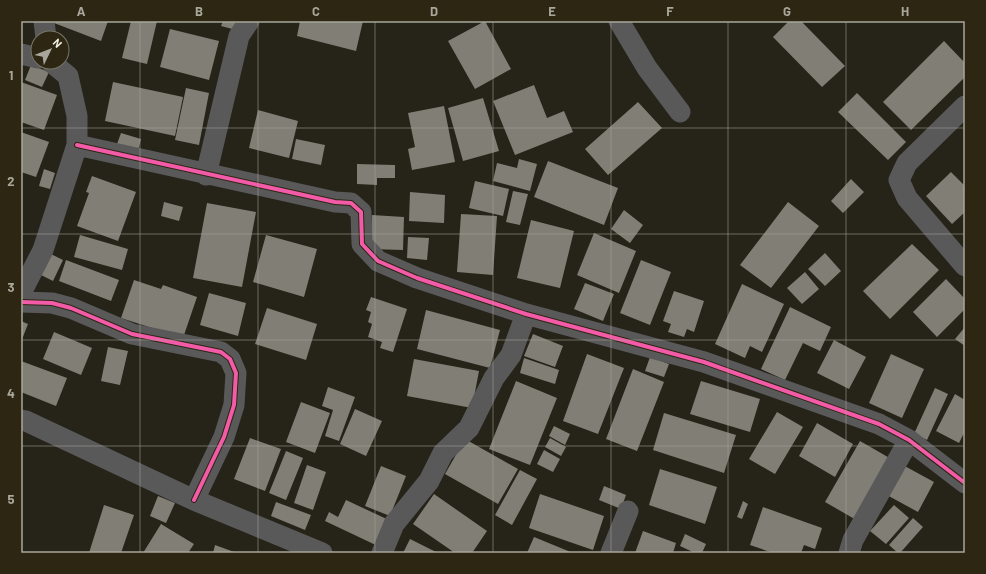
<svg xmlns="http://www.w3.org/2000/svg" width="986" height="574" font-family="Barlow,sans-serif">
<rect width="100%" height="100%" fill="#262319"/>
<path fill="#817e75" d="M55 21H108L101 41 54 23Z
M131 21H157L147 64 122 58Z
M223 21H239L236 30 221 26Z
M300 21H363L356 51 297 36Z
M485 21 511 69 475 89 448 41Z
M789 21H801L845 66 822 87 773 37Z
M170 29 219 41 209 80 160 67Z
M944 41 965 63V77L911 130 883 102Z
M31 65 49 72 42 87 25 80Z
M21 82 57 95 44 130 21 122Z
M113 82 183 97 175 136 105 121Z
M534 85 547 118 564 111 573 132 515 155 493 101Z
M186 88 209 93 199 145 175 140Z
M857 93 906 142 888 160 838 112Z
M483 98 499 151 463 161 448 108Z
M638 102 662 128 608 175 585 149Z
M444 106 455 162 412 170 408 149 415 147 408 113Z
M258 110 298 121 289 158 249 148Z
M21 132 49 142 36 177 21 172Z
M121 133 141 139 138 151 117 144Z
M296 139 325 145 321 165 292 159Z
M519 159 537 164 530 191 493 181 497 163 517 168Z
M548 161 618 188 604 225 534 197Z
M357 164 395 165V178H377V185L357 184Z
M44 169 55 173 50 189 39 186Z
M951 172 965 186V212L952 224 926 196Z
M92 176 136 192 118 241 77 226 89 193 86 192Z
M851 179 864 192 843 213 831 201Z
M475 181 509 189 503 216 469 208Z
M513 191 528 194 520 225 506 222Z
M410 192 445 195 444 223 409 221Z
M164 202 183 207 179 221 161 216Z
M788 202 819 226 771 288 740 265Z
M207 203 256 212 242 287 193 278Z
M624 210 643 225 630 243 611 229Z
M461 214 497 216 493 275 457 272Z
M372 215 404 217 403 250 370 249Z
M531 220 574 231 560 288 517 278Z
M594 233 636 251 619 293 577 275Z
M80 235 128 249 122 270 74 257Z
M266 235 317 249 304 297 253 282Z
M408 237 429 238 427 260 407 258Z
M912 244 939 270 890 319 863 291Z
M47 252 63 260 53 281 37 273Z
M825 253 841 271 825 286 808 269Z
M66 260 119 280 111 301 59 281Z
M641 260 671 272 650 325 620 313Z
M805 272 819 289 802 304 787 288Z
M946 279 965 299V309L937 337 913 312Z
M134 280 161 289 163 285 197 297 183 338 121 318Z
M585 283 614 294 603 321 574 309Z
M742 284 784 304 762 352 750 346 745 358 715 344Z
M674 291 704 301 694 332 687 329 684 337 668 332 671 324 663 321Z
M209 293 246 303 238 336 200 325Z
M371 297 407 309 393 352 380 348 382 342 368 337 372 324 368 322 371 312 366 310Z
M790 307 831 327 820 351 803 343 785 380 761 369Z
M267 308 317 324 306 360 255 344Z
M426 310 500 330 490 368 417 349Z
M21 321 28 324 21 342Z
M965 327V346L955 339Z
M54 332 92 348 81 375 43 359Z
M533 334 563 346 555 367 524 356Z
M834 340 866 357 849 389 817 373Z
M108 347 128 351 120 385 101 381Z
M587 354 624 368 598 434 563 421Z
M891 354 924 369 902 418 869 403Z
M650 357 669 364 664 377 645 371Z
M524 358 559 370 555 384 520 373Z
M414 359 479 371 472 408 407 396Z
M21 361 67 378 56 406 21 392Z
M633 369 664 382 637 451 606 439Z
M516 381 557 398 530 465 489 449Z
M701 381 760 399 750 432 690 414Z
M328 387 355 397 339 441 325 436 333 410 322 406Z
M935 388 948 394 927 440 914 434Z
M955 394 965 400V431L959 443 936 431Z
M301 402 330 413 315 453 286 442Z
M355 409 382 421 366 456 340 444Z
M777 412 803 427 775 474 749 459Z
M664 413 736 435 724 473 653 450Z
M817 423 853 444 835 477 799 456Z
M554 426 570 434 565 445 549 436Z
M250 438 281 449 265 491 234 479Z
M550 438 566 447 561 456 545 447Z
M465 439 518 469 498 504 445 474Z
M860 441 893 460 858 521 825 502Z
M544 450 560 459 553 472 537 464Z
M286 451 303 458 286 500 269 493Z
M901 464 934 482 918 512 885 494Z
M307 465 326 472 313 510 294 503Z
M381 466 406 476 390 516 365 506Z
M660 469 717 487 705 524 649 505Z
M520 470 537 479 512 525 495 515Z
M604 486 626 495 621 509 599 500Z
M434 494 487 531 472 553H455L413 524Z
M540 494 604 516 593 550 529 528Z
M158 496 175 503 166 523 150 516Z
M346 500 393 522 382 548 325 521 329 512 338 517Z
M743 501 748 504 742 519 737 517Z
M276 502 311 515 305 530 271 516Z
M104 505 134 515 121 553H89Z
M894 505 909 518 886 544 870 531Z
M763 507 822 528 815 549 804 545 801 553H773L750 545Z
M913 518 923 527 900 553H898L889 545Z
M161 524 194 544 188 553H143Z
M643 531 676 543 673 553H635Z
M685 534 706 544 702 553H695L680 546Z
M534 537 573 553H527Z
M410 539 438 553H403Z
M215 545 237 553H213Z"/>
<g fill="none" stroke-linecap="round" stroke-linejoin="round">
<path stroke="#59595a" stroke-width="21" d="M44 21 46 38
M619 21 647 68 680 112
M21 54 38 58
M965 106 907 163 899 180 907 198 965 266
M77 145 335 202 351 203 361 212 362 244 378 261 417 278 526 314 704 362 879 424 909 440 965 483
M206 175 239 36 249 21
M21 293 43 250 77 145V116L68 76 51 62
M21 302 52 303 71 308 132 334 221 352 230 359 236 373 234 405 224 437 194 500
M21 420 26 421 194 500 322 553
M382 553 394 524 429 481 443 453 469 428 494 378 511 355 526 314
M611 553 628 511
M849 553 853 540 909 440"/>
<defs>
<path id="cycleway" d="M77 145 335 202 351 203 361 212 362 244 378 261 417 278 526 314 704 362 879 424 909 440 965 483
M21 302 52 303 71 308 132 334 221 352 230 359 236 373 234 405 224 437 194 500"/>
</defs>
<use href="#cycleway" stroke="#2c2613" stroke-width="6"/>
<use href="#cycleway" stroke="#f35aa7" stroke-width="4"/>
</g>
<path fill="none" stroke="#a9a69b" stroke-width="1" stroke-opacity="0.55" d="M140 21V553M258 21V553M375 21V553M493 21V553M611 21V553M728 21V553M846 21V553M21 128H965M21 234H965M21 340H965M21 446H965"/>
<rect width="986" height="574" fill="none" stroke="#2c2613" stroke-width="44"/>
<g transform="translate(50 50) rotate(47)"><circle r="19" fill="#2c2613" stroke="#7a7665"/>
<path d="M0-3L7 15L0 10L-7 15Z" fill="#a9a69b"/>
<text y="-6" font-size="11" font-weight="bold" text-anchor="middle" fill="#f0ede1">N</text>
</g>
<rect x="22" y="22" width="942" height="530" fill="none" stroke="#a9a69b" stroke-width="1.5"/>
<g font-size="13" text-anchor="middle" font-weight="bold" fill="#a9a69b">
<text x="81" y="16">A</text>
<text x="199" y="16">B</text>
<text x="316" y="16">C</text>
<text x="434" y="16">D</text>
<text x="552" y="16">E</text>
<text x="670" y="16">F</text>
<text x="787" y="16">G</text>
<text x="905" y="16">H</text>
<text x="11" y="80">1</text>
<text x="11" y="186">2</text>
<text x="11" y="292">3</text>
<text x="11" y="398">4</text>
<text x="11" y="504">5</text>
</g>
</svg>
